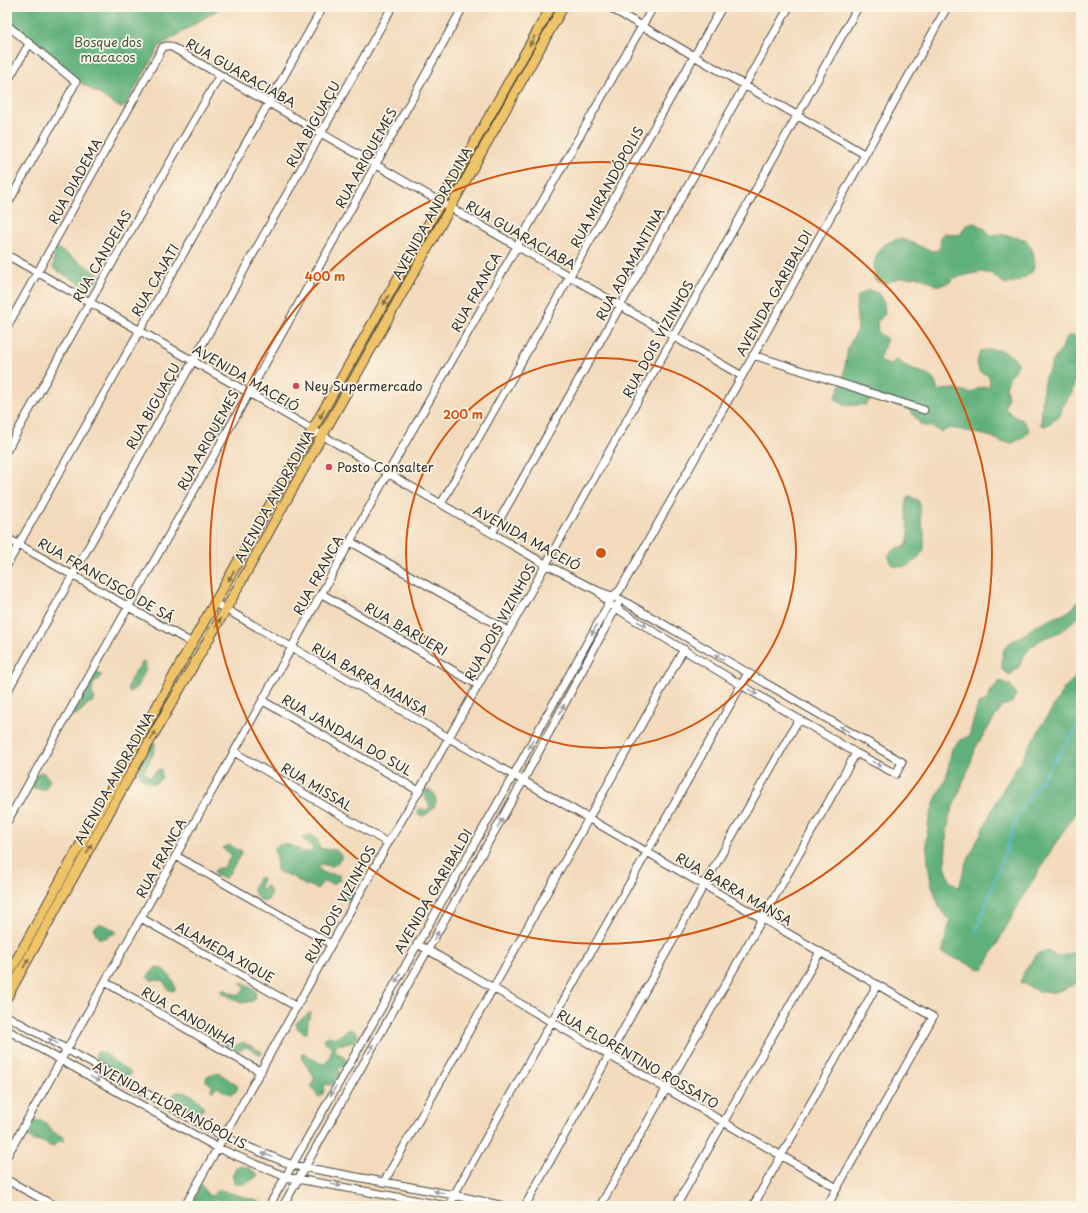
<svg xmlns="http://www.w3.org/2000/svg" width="1088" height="1213" font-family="'Playpen Sans',sans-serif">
<rect width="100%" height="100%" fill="#fcf5e5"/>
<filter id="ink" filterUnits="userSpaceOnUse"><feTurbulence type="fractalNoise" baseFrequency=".025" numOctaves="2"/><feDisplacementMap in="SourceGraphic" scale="8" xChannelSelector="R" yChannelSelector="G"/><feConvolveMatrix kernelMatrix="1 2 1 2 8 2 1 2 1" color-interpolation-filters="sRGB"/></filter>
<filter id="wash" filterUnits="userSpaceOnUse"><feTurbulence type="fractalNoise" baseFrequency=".012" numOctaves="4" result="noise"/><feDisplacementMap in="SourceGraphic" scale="16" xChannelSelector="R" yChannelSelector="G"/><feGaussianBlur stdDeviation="0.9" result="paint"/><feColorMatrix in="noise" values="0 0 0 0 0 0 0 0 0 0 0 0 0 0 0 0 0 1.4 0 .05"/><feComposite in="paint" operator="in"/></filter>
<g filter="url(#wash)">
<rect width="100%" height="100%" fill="#f3dabc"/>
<path fill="#60b07c" stroke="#466e54" d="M13 7H222L160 46 125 106 121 108 83 84 8 20 9 14Z
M972 223C981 224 985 229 991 235 1000 232 1014 238 1025 239 1034 249 1036 257 1033 271 1024 278 1016 283 1005 284L992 274 981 272 954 278 950 282 939 286 934 284 921 277 900 278 884 284 879 283 874 279C873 264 875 248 890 242 893 241 896 239 899 239 913 240 923 251 937 251L940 247 941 236 945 233 956 235 961 234 966 225Z
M57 248 97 273 99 275C99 280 92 287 87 288L53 268C54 262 53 254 57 248Z
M868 290 878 293 884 303 885 314 877 322 878 333 887 339 879 359 888 365 897 360C903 364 909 369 917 371 932 375 933 375 938 391 950 388 959 389 970 393L979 388 990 386 989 375 979 372 977 362 980 351C998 347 1006 350 1019 363L1010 376 1006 387 1008 398 1005 408 1013 416 1023 420 1029 430 1023 438 1013 443 1002 442 992 437 962 430 951 428 941 432 932 427 921 425 910 410 873 398 865 405H844L835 399 843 379 848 347 858 329 856 307 858 296Z
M1070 335 1075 336 1078 341 1076 352V377L1072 392 1063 406 1060 416 1046 426 1041 425 1043 388 1045 377 1051 368V363L1062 349 1065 339Z
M221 418 225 422V427L220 434 218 435 213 440 211 441 214 426Z
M909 496 918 500 920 505 921 521 924 532V549L918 558 910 565 904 567 894 566C882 553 894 549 906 546 914 530 900 512 909 496Z
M1081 596V614L1062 631 1042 639 1030 648 1023 657 1019 667 1010 675 1002 670C1002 663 1001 654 1005 648 1009 641 1017 639 1023 635 1029 631 1034 626 1041 623 1060 613 1069 618 1081 596Z
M143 662 146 664C146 674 140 679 137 687L130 692 128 690C128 679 137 670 143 662Z
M97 672 102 676 93 685 92 694 95 698 93 702C83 704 83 714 72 716L71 713C74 708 78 705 81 700 86 691 90 681 95 673Z
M1081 673V803L1022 898 983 970 942 953 950 921 940 909 932 886 929 871 926 840 929 819 936 798 946 779 952 748 960 740 969 736 978 704 988 699 991 690 1000 681 1010 685 1016 693 1012 703 1002 706 976 747 967 773 950 814 947 831 945 865 950 881 959 888 965 866 998 798 1065 687Z
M155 742C156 754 148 761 144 772L150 777 159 769H161C163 776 161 781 154 784 150 782 145 781 142 778 132 769 146 753 151 744Z
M43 772 50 780 45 789 29 788 38 773Z
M424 790 431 791 435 794C435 797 436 799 436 801 435 809 429 814 422 816L418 814 417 810 418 808 426 810 429 808 430 806 423 794Z
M307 835H312L317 839 319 847 323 849 336 850 342 857C335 866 334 868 322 864L318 866V868L324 873 339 875 341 879 333 884 323 882 317 889 311 886H306L293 877 279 872 277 870 276 854 273 851 274 848C290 836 297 855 312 852L313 849 311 846 303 840 302 838Z
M229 845 235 849 241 850 242 852 228 876 225 878H222L215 875 214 871 218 868H223L232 855 222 848Z
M262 877 263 879 260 887 261 889 266 886 268 887 271 893 268 900 264 902 258 899 253 890 258 878Z
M349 885H352L354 893H356L358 894 352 900 339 899 340 895Z
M100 924 107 926 117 932 105 938H98L94 930 95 927Z
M1081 943V980C1058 994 1045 998 1021 982L1024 972 1037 954 1048 951 1057 957C1068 955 1076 953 1081 943Z
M156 967C165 968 176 981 175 990L173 991 169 990 163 981C157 979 151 982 147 977Z
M241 982 256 991 255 999 253 1001 241 1003 221 992V990L224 989 231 993 240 995 245 988 240 983Z
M311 1012 308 1022 307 1033H304L297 1028 296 1023Z
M349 1029C355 1030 358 1032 358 1038 353 1044 344 1044 337 1044L335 1048 337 1053 341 1054 348 1062 344 1067 338 1068 340 1074 339 1078 331 1085 325 1084 323 1094 319 1097 317 1096 316 1092 311 1086C312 1084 313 1082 314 1080 316 1072 302 1065 301 1055L303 1053 305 1054 320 1063 325 1064C328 1060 333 1053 331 1047 330 1045 325 1042 323 1040L325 1038 329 1036 336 1038Z
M243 1042 261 1051 262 1053 261 1055 246 1047 240 1051 235 1050 231 1052 223 1046V1044L225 1043 233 1047Z
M97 1052C107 1052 110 1058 117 1063 122 1067 126 1068 131 1073L128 1076 123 1075 98 1060 95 1056Z
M218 1072 238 1086C235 1100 225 1092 217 1087L212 1092 211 1089 212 1085 206 1081V1079L207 1076Z
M178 1092C191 1092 198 1097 204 1109 195 1120 177 1109 173 1098L174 1094Z
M36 1121C49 1120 47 1127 55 1133 58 1135 61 1135 64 1137V1141H59L52 1147 41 1141H34L25 1135V1131L30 1123Z
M241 1166 249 1168 258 1175C253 1181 242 1186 235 1184L232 1175 237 1167Z
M201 1184 208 1195 212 1196 218 1189C232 1194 246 1197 260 1202 259 1203 257 1204 255 1205 246 1210 226 1203 217 1199L207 1206H193L197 1192Z"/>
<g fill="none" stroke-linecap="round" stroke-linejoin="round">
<path stroke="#57b9d6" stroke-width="2" d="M976 932 1020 811 1081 722"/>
</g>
</g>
<g filter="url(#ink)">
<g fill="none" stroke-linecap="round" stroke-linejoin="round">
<defs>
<path id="minor" d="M609 7 864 154
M7 25 76 82 7 205
M7 82 29 44
M7 255 249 393 545 564 598 591 620 599 902 762 896 774 856 753 741 685 609 604 598 591
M7 327 163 47 166 46H170L742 376
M753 355 924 410
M7 450 90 302 220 75
M441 504 722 7
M492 533 789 7
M7 538 192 643
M351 542 508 631
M7 565 323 7
M322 594 478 685
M215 603 933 1017 827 1206
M7 692 392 7
M263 701 419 791
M234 752 388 843
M7 822 249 393 463 7
M176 856 331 944
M141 918 297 1007
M417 944 428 950 837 1188
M105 982 261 1072
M7 1016 224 1137 292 1165 454 1195 504 1206
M7 1030 218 1148 286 1177 447 1206
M7 1156 234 752 388 473 653 7
M7 1180 55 1206
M384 1182 684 649
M185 1206 388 843 419 791 858 7
M269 1206 513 776 613 596 620 590 742 376 947 7
M283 1206 523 781 618 604
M450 1206 454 1195 748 673
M525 1206 704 885 799 719
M600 1206 856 753
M676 1206 820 952
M753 1206 877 985"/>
<path id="major" d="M7 977 192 643 551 7
M7 997 122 789 226 609 322 436 563 7"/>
</defs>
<use href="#minor" stroke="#494541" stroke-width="9"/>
<use href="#major" stroke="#494541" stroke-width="11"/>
<use href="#minor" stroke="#fff" stroke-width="7"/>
<use href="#major" stroke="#efc469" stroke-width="9"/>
</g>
<defs><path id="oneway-solid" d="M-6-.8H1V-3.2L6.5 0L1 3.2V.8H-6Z"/></defs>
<g fill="#837047">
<use href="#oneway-solid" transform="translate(532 41) rotate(119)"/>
<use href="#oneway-solid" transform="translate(386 300) rotate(119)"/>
<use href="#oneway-solid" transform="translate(322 414) rotate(119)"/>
<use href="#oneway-solid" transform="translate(231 576) rotate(119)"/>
<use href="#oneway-solid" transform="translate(218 623) rotate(-60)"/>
<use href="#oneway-solid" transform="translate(153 736) rotate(-60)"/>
<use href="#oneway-solid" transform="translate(89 849) rotate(-61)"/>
<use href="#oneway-solid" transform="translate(26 963) rotate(-61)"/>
</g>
<g fill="#a0a0a0">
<use href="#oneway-solid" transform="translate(642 624) rotate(31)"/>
<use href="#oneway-solid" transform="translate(594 630) rotate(119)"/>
<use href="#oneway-solid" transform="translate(719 657) rotate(-150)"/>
<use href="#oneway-solid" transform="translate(753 692) rotate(30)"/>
<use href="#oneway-solid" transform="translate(562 709) rotate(-62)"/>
<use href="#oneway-solid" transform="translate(844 729) rotate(-150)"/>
<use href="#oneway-solid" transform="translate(531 744) rotate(119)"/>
<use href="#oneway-solid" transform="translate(877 764) rotate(28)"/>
<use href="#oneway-solid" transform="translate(500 823) rotate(-60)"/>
<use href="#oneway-solid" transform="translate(436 936) rotate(-60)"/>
<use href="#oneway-solid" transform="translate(398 978) rotate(120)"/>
<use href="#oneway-solid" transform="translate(53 1041) rotate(-151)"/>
<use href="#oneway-solid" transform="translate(371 1049) rotate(-60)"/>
<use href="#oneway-solid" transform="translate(95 1079) rotate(29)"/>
<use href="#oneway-solid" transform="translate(333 1091) rotate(120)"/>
<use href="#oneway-solid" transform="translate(267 1155) rotate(-157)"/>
<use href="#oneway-solid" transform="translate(336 1185) rotate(11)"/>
<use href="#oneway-solid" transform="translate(439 1192) rotate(-170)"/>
</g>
</g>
<g fill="none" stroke="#d5540f" stroke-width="2">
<circle cx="601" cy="553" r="195"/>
<circle cx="601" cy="553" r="391"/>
</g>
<g fill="#d1495b" stroke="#fcf5e5" stroke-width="1.5">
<circle cx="296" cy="386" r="4"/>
<circle cx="329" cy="467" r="4"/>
</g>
<g text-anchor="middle" stroke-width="3.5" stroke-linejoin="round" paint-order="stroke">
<g font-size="13" fill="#425c4a" stroke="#fcf5e5">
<text x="108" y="47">Bosque dos<tspan x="108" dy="15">macacos</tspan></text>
</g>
<g font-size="13" fill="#2b2b2b" stroke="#fcf5e5">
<text transform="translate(241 73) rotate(30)" y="5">RUA GUARACIABA</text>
<text transform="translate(313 124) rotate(-61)" y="5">RUA BIGUAÇU</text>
<text transform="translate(366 158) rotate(-61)" y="5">RUA ARIQUEMES</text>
<text transform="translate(75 181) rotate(-61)" y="5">RUA DIADEMA</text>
<text transform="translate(607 187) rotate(-61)" y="5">RUA MIRANDÓPOLIS</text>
<text transform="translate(432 213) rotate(-61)" y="5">AVENIDA ANDRADINA</text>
<text transform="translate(521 235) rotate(30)" y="5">RUA GUARACIABA</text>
<text transform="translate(102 256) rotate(-60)" y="5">RUA CANDEIAS</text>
<text transform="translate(630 264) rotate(-61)" y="5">RUA ADAMANTINA</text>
<text transform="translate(155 280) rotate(-60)" y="5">RUA CAJATI</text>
<text transform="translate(476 292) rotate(-61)" y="5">RUA FRANCA</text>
<text transform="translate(774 293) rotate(-61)" y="5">AVENIDA GARIBALDI</text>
<text transform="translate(658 339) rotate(-61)" y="5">RUA DOIS VIZINHOS</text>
<text transform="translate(246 378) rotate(30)" y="5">AVENIDA MACEIÓ</text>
<text transform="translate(153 406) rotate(-61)" y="5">RUA BIGUAÇU</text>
<text transform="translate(208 440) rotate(-61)" y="5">RUA ARIQUEMES</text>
<text transform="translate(274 496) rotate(-61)" y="5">AVENIDA ANDRADINA</text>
<text transform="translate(527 538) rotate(29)" y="5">AVENIDA MACEIÓ</text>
<text transform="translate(318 575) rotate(-61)" y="5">RUA FRANCA</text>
<text transform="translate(106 580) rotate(30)" y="5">RUA FRANCISCO DE SÁ</text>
<text transform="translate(500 622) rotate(-61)" y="5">RUA DOIS VIZINHOS</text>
<text transform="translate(406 629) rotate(30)" y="5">RUA BARUERI</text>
<text transform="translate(370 679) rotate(30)" y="5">RUA BARRA MANSA</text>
<text transform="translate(347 735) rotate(30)" y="5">RUA JANDAIA DO SUL</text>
<text transform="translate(114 778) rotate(-61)" y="5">AVENIDA ANDRADINA</text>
<text transform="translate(317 787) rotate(31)" y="5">RUA MISSAL</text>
<text transform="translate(161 858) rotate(-61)" y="5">RUA FRANCA</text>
<text transform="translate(734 889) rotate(30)" y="5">RUA BARRA MANSA</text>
<text transform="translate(433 891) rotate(-60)" y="5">AVENIDA GARIBALDI</text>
<text transform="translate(340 904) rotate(-61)" y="5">RUA DOIS VIZINHOS</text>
<text transform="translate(225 952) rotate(29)" y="5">ALAMEDA XIQUE</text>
<text transform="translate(189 1017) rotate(30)" y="5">RUA CANOINHA</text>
<text transform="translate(638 1059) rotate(30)" y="5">RUA FLORENTINO ROSSATO</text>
<text transform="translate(170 1105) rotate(28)" y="5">AVENIDA FLORIANÓPOLIS</text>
</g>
<g font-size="13" fill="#2b2b2b" stroke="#fcf5e5" text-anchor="start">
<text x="304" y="391">Ney Supermercado</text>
<text x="337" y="472">Posto Consalter</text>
</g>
</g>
<circle cx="601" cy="553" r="6" fill="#d5540f" stroke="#fcf5e5" stroke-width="2"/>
<g font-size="12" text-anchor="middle" font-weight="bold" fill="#d5540f" stroke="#fcf5e5" stroke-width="3.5" stroke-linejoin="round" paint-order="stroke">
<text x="325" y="281">400 m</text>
<text x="463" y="419">200 m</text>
</g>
<rect width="1088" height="1213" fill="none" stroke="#fcf5e5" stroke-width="24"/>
</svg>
